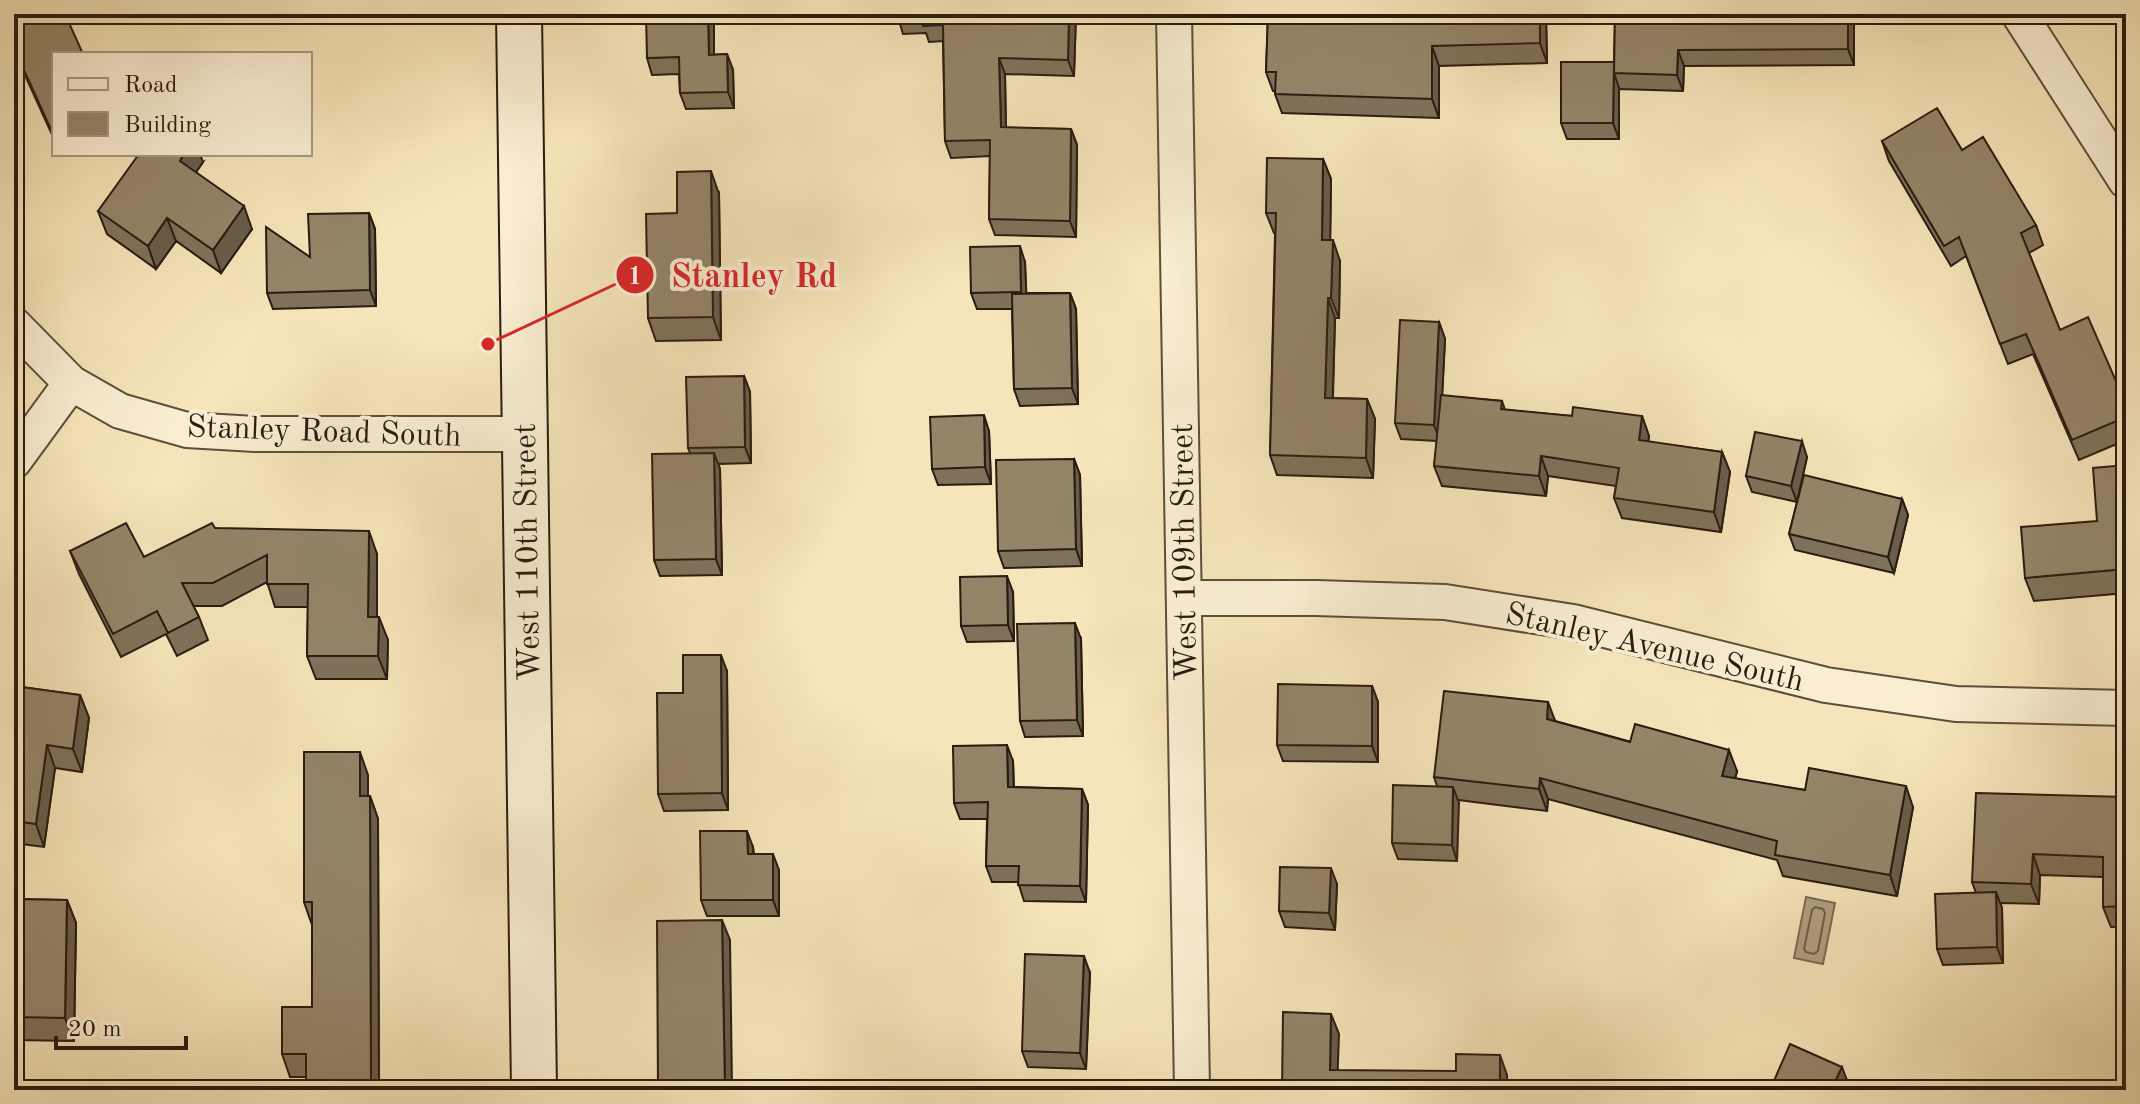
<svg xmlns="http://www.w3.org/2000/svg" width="2140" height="1104" font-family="'Old Standard TT',serif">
<rect width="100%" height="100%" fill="#f6e5ba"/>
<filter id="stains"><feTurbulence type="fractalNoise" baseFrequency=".0025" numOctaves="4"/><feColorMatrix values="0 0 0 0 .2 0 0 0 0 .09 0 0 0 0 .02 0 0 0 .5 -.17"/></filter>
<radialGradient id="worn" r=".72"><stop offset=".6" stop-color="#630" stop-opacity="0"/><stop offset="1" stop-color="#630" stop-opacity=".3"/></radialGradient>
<path fill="#b1a181" stroke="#7b6c54" stroke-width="2" d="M1806 897 1835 903 1823 964 1794 958Z"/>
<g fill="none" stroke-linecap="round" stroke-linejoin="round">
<path stroke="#6e5e49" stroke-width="2" d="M1815 907 1823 909 1825 913 1818 951 1814 954 1806 952 1804 949 1812 910Z"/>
<defs>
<path id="street" d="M1174 14 1192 1090
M2019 14 2126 181
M14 325 71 383 120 411 187 430 255 434H524
M14 461 71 383
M1184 598H1316L1445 602 1573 622 1826 685 1956 704 2126 708"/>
<path id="secondary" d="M519 14 534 1090"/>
</defs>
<use href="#street" stroke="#5d4e3b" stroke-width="38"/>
<use href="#secondary" stroke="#2a1c11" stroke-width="48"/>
<use href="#street" stroke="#f9eed2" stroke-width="34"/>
<use href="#secondary" stroke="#f9eed2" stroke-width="44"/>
</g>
<path fill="#7f725a" stroke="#2a1c11" stroke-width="2" d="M14 14 54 54V139L14 51Z
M897 14H1076L1074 76 1005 74 1006 128 1071 129 1077 145 1076 237 995 235 989 219 990 156 951 158 945 141 943 41 929 42 926 33 903 34Z
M1268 14H1546L1547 63 1439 66V118L1282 113 1275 94V91H1273L1266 72Z
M1615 14H1854V65L1684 66 1683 91 1620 89 1619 88V139H1567L1561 123 1614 64Z
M727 54 733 70 734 108 686 109 680 93 679 74 652 75 647 58Z
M1882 141 1962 150 2036 225 2043 245 2029 253 2060 330 2126 404V440L2079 460 2033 354 2008 364 1966 256 1951 266 1889 161Z
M1323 159 1331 179 1330 240 1340 261 1339 318H1335L1333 398 1367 399 1375 419 1373 478 1277 475 1270 455 1275 233H1274L1266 213Z
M203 162 196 172 252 229 221 273 176 241 156 269 107 234 98 211Z
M719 194 721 340 656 341 648 318Z
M369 213 375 229 376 306 273 309 267 293 310 257Z
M1025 262 1026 293H1070L1076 309 1078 404 1020 406 1014 389 1012 309H977L971 293Z
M1439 322 1445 339 1442 396 1502 401 1505 410 1572 416H1642L1649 436 1648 442 1722 452 1730 472 1721 532 1622 518 1614 498 1616 486 1548 476 1546 496 1442 486 1434 466 1437 441 1401 439 1395 423Z
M744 376 750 392 751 463 718 464 720 469 722 575 660 576 654 560 690 453 688 448Z
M989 431 991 484 938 485 932 469Z
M1807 457 1800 488 1902 499 1908 515 1894 573 1795 550 1789 534 1797 502 1752 492 1746 476Z
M1074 459 1080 475 1082 566 1004 568 998 551Z
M2126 465V593L2034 601 2025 578 2097 521Z
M215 528 377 554V617L388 640 387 679H316L307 656 308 607H275L267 582 222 606H193L199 617 208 640 177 656 166 634 121 657 79 574 70 551 144 557Z
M1013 592 1014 641 967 642 961 626Z
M1081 639 1083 736 1025 737 1020 721Z
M727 671 728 810 664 811 658 794 683 693Z
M14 686 80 695 89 718 82 772 55 768 44 847 14 843Z
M1372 686 1378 702V762L1283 761 1277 745Z
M1555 721 1737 771 1735 779 1913 807 1897 896 1783 876 1777 860 1548 799 1547 811 1458 800 1457 861 1398 859 1392 843 1437 786 1434 777Z
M1013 761 1014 787 1082 789 1088 805 1086 902 1024 901 1018 882H992L986 866 987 819H960L954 803Z
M368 775V796H370L378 819 379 1090H306V1077H290L282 1054 312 1007V925L304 902Z
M2100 797H2126V927H2111L2103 907V877L2040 875 2039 904 2000 903 2002 908 2003 963 1943 965 1937 949 1976 893 1972 882Z
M753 847 754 854 779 870V916H707L701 900Z
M1337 884 1335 930 1285 927 1279 911Z
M14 899 67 900 76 923 74 1041 14 1040Z
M1090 973 1086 1069 1028 1067 1022 1051Z"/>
<path fill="#685d4a" stroke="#2a1c11" stroke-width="2" d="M708 14H714V71L709 55Z
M1069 14H1076L1074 76 1068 60Z
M1540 14H1546L1547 63 1540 43Z
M1848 14H1854V65L1848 49Z
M1432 46 1439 66V118L1432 99Z
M1678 50 1684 66 1683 91 1677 75Z
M727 54 733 70 734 108 728 92Z
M999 58 1005 74 1006 144 1001 127Z
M1614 62V73L1619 88V139L1613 123Z
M1071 129 1077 145 1076 237 1070 221Z
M184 154H200L203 162 188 184 180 161Z
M1323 159 1331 179 1330 260 1322 240Z
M711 171 719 194 721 340 713 317Z
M244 206 252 229 221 273 213 250Z
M369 213 375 229 376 306 370 290Z
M167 218 176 241 156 269 148 246Z
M1333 240 1340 261 1339 318 1331 298Z
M1020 246 1025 262 1027 308 1021 292Z
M1070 293 1076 309 1078 404 1072 388Z
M1328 298 1335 318 1332 418 1325 398Z
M1439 322 1445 339 1440 441 1434 425Z
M744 376 750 392 751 463 745 447Z
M1367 399 1375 419 1373 478 1366 458Z
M984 415 989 431 991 484 985 467Z
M1642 416 1649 436 1646 460 1639 440Z
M1802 441 1807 457 1797 502 1791 486Z
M1722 452 1730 472 1721 532 1714 512Z
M714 453 720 469 722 575 716 559Z
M1541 456 1548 476 1546 496 1539 476Z
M1074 459 1080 475 1082 566 1076 549Z
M1902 499 1908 515 1894 573 1888 557Z
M369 531 377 554V640L368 617Z
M1007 576 1013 592 1014 641 1008 625Z
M379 617 388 640 387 679 378 656Z
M1075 623 1081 639 1083 736 1077 720Z
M721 655 727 671 728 810 722 793Z
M1372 686 1378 702V762L1372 746Z
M80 695 89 718 82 772 73 749Z
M1548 702 1556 723 1547 719Z
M47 745 55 768 44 847 36 824Z
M1007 745 1013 761 1014 803 1008 787Z
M1729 750 1737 771 1730 798 1722 776Z
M360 752 368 775V819L360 796Z
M1540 778 1548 799 1547 811 1539 789Z
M1906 786 1913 807 1897 896 1890 875Z
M1453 787 1459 803 1457 861 1452 845Z
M1082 789 1088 805 1086 902 1080 886Z
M370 796 378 819 379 1090H371Z
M747 831 753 847 754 871 748 854Z
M773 854 779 870V916L773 900Z
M2033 854 2040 875 2039 904 2031 884Z
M1331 868 1337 884 1335 930 1329 913Z
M1996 892 2002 908 2003 963 1997 947Z
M67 900 76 923 74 1041 65 1018Z
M722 920 730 940 732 1090H725Z
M1084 956 1090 973 1086 1069 1080 1053Z
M1331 1014 1339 1034 1337 1090 1330 1070Z
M1500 1055 1507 1075V1090L1500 1088Z
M1842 1067 1848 1083 1844 1090H1831Z"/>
<path fill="#948569" stroke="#2a1c11" stroke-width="2" d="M14 14H65L83 54H54L53 134 14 48Z
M646 14H708L709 55 727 54 728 92 680 93 679 57 647 58Z
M897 14H1069L1068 60 999 58 1001 127 1071 129 1070 221 989 219 990 140 945 141 943 25 923 26V16L897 17Z
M1268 14H1540V43L1432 46V99L1275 94 1276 72H1266Z
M1615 14H1848V49L1678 50 1677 75 1614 73Z
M1561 62H1614L1613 123H1561Z
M1937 108 1962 150 1983 137 2036 225 2021 233 2060 330 2088 317 2126 404V417L2072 440 2026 334 2000 344 1959 237 1944 246 1882 141Z
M139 154H184L180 161 244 206 213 250 167 218 148 246 98 211Z
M1267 158 1323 159 1322 240H1333L1331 298H1328L1325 398 1367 399 1366 458 1270 455 1276 213H1266Z
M711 171 713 317 648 318 646 214 677 213V172Z
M369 213 370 290 267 293 266 227 310 257 308 214Z
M1020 246 1021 292 971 293 970 247Z
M1070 293 1072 388 1014 389 1012 294Z
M1400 320 1439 322 1434 425 1395 423Z
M744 376 745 447 688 448 686 377Z
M1441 395 1502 401 1501 409 1572 416 1573 407 1642 416 1639 440 1722 452 1714 512 1614 498 1619 468 1541 456 1539 476 1434 466Z
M984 415 985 467 932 469 930 417Z
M1755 432 1802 441 1791 486 1746 476Z
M714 453 716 559 654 560 652 454Z
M1074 459 1076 549 998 551 996 460Z
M2126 465V569L2025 578 2021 527 2097 521 2093 468Z
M1804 475 1902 499 1888 557 1789 534Z
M126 523 144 557 212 523 215 528 369 531 368 617H379L378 656H307L308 584H267V555L213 583H182L199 617 168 633 157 611 113 634 70 551Z
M1007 576 1008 625 961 626 960 577Z
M1075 623 1077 720 1020 721 1017 624Z
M683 655H721L722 793 658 794 657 693H683Z
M1278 684 1372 686V746L1277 745Z
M14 686 80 695 73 749 47 745 36 824 14 821Z
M1444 691 1548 702 1547 719 1630 742 1635 724 1729 750 1722 776 1805 790 1809 768 1906 786 1890 875 1775 855 1777 841 1540 778 1539 789 1434 777Z
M1007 745 1008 787 1082 789 1080 886 1018 885 1019 866H986L988 802 954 803 953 746Z
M304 752H360V796H370L371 1090H306V1054H282V1007H312V902H304Z
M1393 785 1453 787 1452 845 1392 843Z
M1976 793 2126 797V906L2103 907V857L2033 854 2031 884 1972 882Z
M700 831H747L748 854H773V900H701Z
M1280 867 1331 868 1329 913 1279 911Z
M1996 892 1997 947 1937 949 1935 894Z
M14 899 67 900 65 1018 14 1017Z
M722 920 725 1090H658L657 921Z
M1025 954 1084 956 1080 1053 1022 1051Z
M1283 1012 1331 1014 1330 1070 1456 1071V1054L1500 1055V1088H1555V1090H1282Z
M1790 1044 1842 1067 1831 1090H1770Z"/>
<g text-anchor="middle" stroke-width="8" stroke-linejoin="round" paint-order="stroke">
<g font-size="32" fill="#2a1c11" stroke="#f9eed2">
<text transform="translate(324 430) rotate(2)" y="11">Stanley Road South</text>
<text transform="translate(526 552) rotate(-91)" y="11">West 110th Street</text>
<text transform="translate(1183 552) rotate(-91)" y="11">West 109th Street</text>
<text transform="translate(1655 646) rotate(13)" y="11">Stanley Avenue South</text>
</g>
</g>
<path fill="none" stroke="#d62828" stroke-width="3" d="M488 344L635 275"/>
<g fill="#d62828" stroke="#f9eed2" stroke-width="3">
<circle cx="488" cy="344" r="8"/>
<circle cx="635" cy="275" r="20"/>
</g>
<g font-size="24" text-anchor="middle" font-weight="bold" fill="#fff">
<text x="635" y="284">1</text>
</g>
<g font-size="34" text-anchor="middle" font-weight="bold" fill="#d62828" stroke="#f9eed2" stroke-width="8" stroke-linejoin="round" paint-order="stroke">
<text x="754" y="287">Stanley Rd</text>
</g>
<rect width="2140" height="1104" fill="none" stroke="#f6e5ba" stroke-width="48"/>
<rect x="16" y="16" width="2108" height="1072" fill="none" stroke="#2a1c11" stroke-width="4"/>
<rect x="24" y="24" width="2092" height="1056" fill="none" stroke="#2a1c11" stroke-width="2"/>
<rect x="52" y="52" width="260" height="104" fill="#f9eed2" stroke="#a69a85" stroke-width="2"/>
<rect x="68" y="78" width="40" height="12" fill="#f9eed2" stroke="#a69a85" stroke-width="2"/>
<text x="124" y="92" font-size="24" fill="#2a1c11">Road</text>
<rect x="68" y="112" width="40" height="24" fill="#948569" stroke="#a69a85" stroke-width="2"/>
<text x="124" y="132" font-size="24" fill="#2a1c11">Building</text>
<path d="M56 1036v12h130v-12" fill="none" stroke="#2a1c11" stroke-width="4"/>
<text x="68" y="1036" font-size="24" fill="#2a1c11" stroke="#f9eed2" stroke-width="6" paint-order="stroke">20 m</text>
<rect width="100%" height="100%" filter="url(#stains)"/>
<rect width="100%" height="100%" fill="url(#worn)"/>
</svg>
